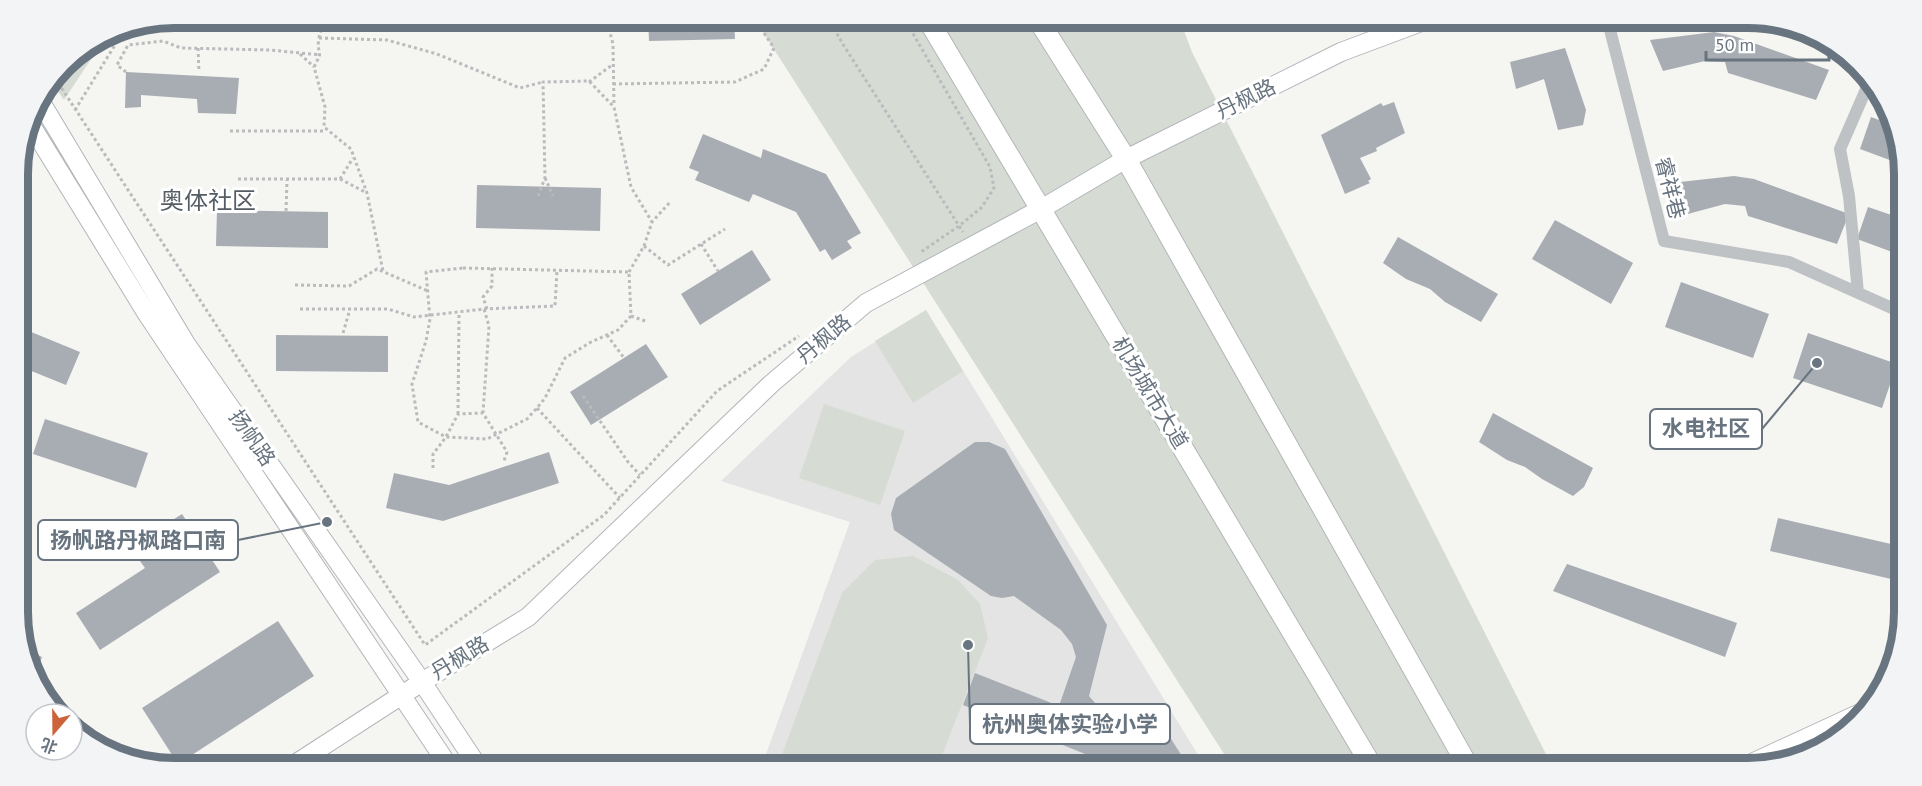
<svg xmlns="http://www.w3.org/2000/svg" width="1922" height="786" font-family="'PT Sans','Noto Sans SC',sans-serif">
<rect width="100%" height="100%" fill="#f5f5f2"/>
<path fill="#e3e4e3" d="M926 310 1206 768H761L850 522 721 481 851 357Z"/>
<path fill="#d6dbd4" d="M754 18H1179L1192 52 1553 768H1233Z
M107 35 64 100 52 83 71 57Z
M926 310 963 371 913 403 875 341Z
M824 404 905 431 880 505 799 478Z
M913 556 958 580 980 604 988 638 937 768H777L842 593 875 560Z"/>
<path fill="#a7adb2" d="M648 18H734L735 39 649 41Z
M1714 32 1734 36 1829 70 1816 100 1728 73 1725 62 1705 61 1663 71 1650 40Z
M1565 48 1586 110 1583 125 1558 130 1544 79 1516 89 1510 62Z
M126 72 239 78 236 114 198 113 197 99 141 95V107L125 108Z
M1394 102 1405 133 1376 148 1377 151 1360 158 1371 179 1368 181 1370 183 1345 194 1321 135 1381 103 1383 106Z
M1871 117 1890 124 1903 154V165L1860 149Z
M703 134 761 158 763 149 826 174 861 233 847 241 852 248 832 260 825 249 820 252 796 212 753 194 749 202 695 180 699 172 689 168Z
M1734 176 1754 179 1849 214 1837 244 1748 216 1745 206 1725 204 1684 215 1671 183Z
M477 185 601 188 600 231 476 228Z
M1868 207 1903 219V256L1857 239Z
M217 210 328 212V248L216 246Z
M1555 220 1633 263 1611 304 1532 259Z
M1398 237 1498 294 1481 322 1445 302 1430 289 1406 279 1383 263Z
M752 250 771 280 700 325 681 294Z
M1681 282 1769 314 1753 358 1665 327Z
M19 327 80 352 66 385 19 366Z
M1808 333 1897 364 1882 408 1793 378Z
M276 335 388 336V372L276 371Z
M646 344 668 377 591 425 570 392Z
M1493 413 1593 468 1584 487 1573 496 1542 479 1525 467 1507 460 1479 442Z
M45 419 148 453 136 488 33 454Z
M975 442H989L1005 449 1107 625 1089 696 1101 710 1164 728 1180 753 1187 768H1120L963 705 975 673 1059 706 1076 657 1072 644 1061 630 1014 596 1002 598 991 596 894 530 891 514 896 498Z
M549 452 559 483 443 521 386 508 394 473 449 485Z
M182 514 220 572 100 650 76 613 145 568 130 547Z
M1778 518 1904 547V582L1770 551Z
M1567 564 1737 623 1725 657 1553 591Z
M278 621 314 676 178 764 142 708Z
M27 650 42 657 36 672Z"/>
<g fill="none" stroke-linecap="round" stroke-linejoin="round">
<defs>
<path id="secondary" d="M39 99 186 344 422 682 479 768
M29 122 147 314 450 768
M289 768 422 682 528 617 771 384 866 303 1041 209 1126 159 1341 52 1432 18
M1741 768 1858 714"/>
<path id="primary" d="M927 18 1373 768
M1037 18 1126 159 1469 768"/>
</defs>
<use href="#secondary" stroke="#b2b6ba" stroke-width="20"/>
<use href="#primary" stroke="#b3b6b9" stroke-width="22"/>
<path stroke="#b9bbbd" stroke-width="3" stroke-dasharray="3 3" stroke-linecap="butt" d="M323 18C325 27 320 29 319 38 316 53 324 49 314 67L325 107 324 127 351 149 367 193 383 271
M604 18 607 21 613 44 614 106
M828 18 844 46 963 232
M904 18 990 167 994 188 982 207 959 226 921 252
M319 38 387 40 437 54 520 88 543 82
M97 41 99 46
M198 48 199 72
M300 54 314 67
M126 72 117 65 128 45 163 41 181 48 270 50 321 55
M55 78 425 645 604 515 717 391 799 336
M589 82 612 65
M613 84 735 82 764 69 774 48 754 18
M75 110 126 27
M230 131H326
M545 178 553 196
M238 179H340L367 193
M340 179 353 158
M538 196 545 178 543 82 589 81 614 107 631 187 652 222
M286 211 287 180
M701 244 718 271
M644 246 668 265 725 229
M463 268 629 272 631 316 618 330 591 342 565 358 545 398 537 408 527 419 487 439 446 437 418 422 412 384 426 341 430 319 426 272Z
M629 272 644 246 652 222 671 201
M295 285 349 286 377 269 428 291
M300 309H388L414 317 484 309 489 326 483 413
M484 309 555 306 557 270
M487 309 483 297 492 286V268
M631 316 648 322
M343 333 350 309
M607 335 624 358
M583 396 628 462 640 475
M537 408 620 498
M458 414 459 312
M433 468V454L446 437 458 414 483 413 507 452 504 461"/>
<path stroke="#bfc2c5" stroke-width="12" d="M1607 18 1664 241 1789 262 1903 313
M1858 293 1849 196 1840 149 1871 78"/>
<use href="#secondary" stroke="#fff" stroke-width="18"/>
<use href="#primary" stroke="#fff" stroke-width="20"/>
</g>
<g text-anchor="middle" stroke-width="6" stroke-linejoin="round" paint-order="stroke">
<g font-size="21" fill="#68747f" stroke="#fff">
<text transform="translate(1246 99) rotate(-26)" y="7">丹枫路</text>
<text transform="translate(1670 188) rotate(76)" y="7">睿祥巷</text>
<text transform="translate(824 339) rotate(-40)" y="7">丹枫路</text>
<text transform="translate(1150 393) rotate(59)" y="7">机场城市大道</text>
<text transform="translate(252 438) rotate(55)" y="7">扬帆路</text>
<text transform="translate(460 658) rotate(-31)" y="7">丹枫路</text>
</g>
<g font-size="24" fill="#555d65" stroke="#fff">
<text x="208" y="209">奥体社区</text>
</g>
</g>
<path d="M0 0H1922V786H0ZM174 28H1748A146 146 0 0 1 1894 174V612A146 146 0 0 1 1748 758H174A146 146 0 0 1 28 612V174A146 146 0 0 1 174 28Z" fill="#f3f4f5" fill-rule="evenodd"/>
<path fill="none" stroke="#68747f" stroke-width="8" d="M174 28H1748A146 146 0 0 1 1894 174V612A146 146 0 0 1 1748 758H174A146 146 0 0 1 28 612V174A146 146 0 0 1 174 28Z"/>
<path fill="none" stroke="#68747f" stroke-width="2" d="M1817 363L1762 429M327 522L238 540M968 645L970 724"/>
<g fill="#68747f" stroke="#fff" stroke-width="2">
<circle cx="1817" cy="363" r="6"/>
<circle cx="327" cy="522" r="6"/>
<circle cx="968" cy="645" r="6"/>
</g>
<g fill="#fff" stroke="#68747f" stroke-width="2">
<rect x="1650" y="409" width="112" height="40" rx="6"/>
<rect x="38" y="520" width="200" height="40" rx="6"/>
<rect x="970" y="704" width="200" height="40" rx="6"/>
</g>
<g font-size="22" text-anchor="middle" font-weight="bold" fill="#68747f">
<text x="1706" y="436">水电社区</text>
<text x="138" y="548">扬帆路丹枫路口南</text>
<text x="1070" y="732">杭州奥体实验小学</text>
</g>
<g transform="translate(54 732) rotate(200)"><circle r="28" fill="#ffffff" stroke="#c3c7cc" stroke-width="1.5"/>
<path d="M0-4.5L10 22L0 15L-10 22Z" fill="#cc633b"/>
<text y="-9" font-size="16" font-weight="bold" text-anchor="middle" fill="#68747f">北</text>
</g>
<path d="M1706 51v9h123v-9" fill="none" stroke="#68747f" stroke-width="3"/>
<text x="1715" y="51" font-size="18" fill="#68747f" stroke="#ffffff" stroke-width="4.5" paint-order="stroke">50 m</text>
</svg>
